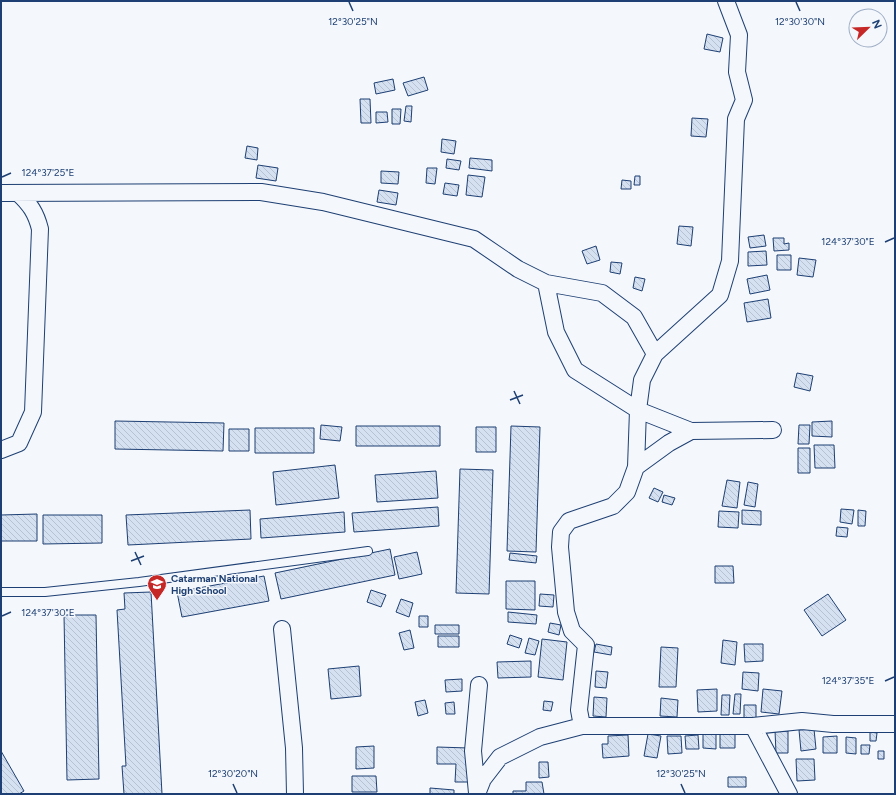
<svg xmlns="http://www.w3.org/2000/svg" width="896" height="795" font-family="Figtree,sans-serif">
<defs>
<pattern id="building-back-hatch" width="6" height="6" patternUnits="userSpaceOnUse"><rect width="6" height="6" fill="#d5e0f0"/><path d="M-1 5l2 2M0 0l6 6M5-1l2 2" fill="none" stroke="#b6c1d1"/></pattern>
</defs>
<rect width="100%" height="100%" fill="#f4f7fb"/>
<path fill="url(#building-back-hatch)" stroke="#1d3f73" d="M707 34 723 38 720 52 704 49Z
M424 77 428 90 408 96 403 83Z
M393 79 395 90 376 94 374 83Z
M360 99H370L371 123H361Z
M406 106H412L411 122 404 121Z
M392 109H401L400 124H392Z
M376 112H387L388 122 376 123Z
M692 118 708 119 706 137 691 136Z
M442 139 456 141 454 154 441 152Z
M247 146 258 148 257 160 245 158Z
M470 158 492 160V171L469 168Z
M447 159 461 161 459 170 446 168Z
M258 165 278 168 276 181 256 178Z
M427 168H437L435 184 426 183Z
M381 171 399 172 398 184 381 183Z
M468 175 485 177 482 197 466 195Z
M635 176H640V185H634Z
M622 180 631 181V189H621Z
M445 183 459 185 457 196 443 194Z
M379 190 398 193 396 205 377 202Z
M679 226 693 227 691 246 677 244Z
M764 235 766 246 750 248 748 237Z
M773 238H784V244L789 243V250L774 251Z
M596 246 600 260 587 264 582 251Z
M766 251 767 265 748 266V252Z
M777 255H791V270H777Z
M799 258 816 260 813 277 797 275Z
M611 262 622 263 620 274 610 272Z
M767 275 770 290 750 294 747 279Z
M635 277 645 279 642 291 633 288Z
M768 299 771 318 747 322 744 303Z
M797 373 813 376 810 391 794 387Z
M115 421 224 423 223 451 115 449Z
M832 421V437L812 436V422Z
M321 425 342 427 340 441 320 439Z
M799 425H810L809 444H798Z
M356 426H440V446H356Z
M511 426 540 427 536 552 507 551Z
M476 427H496V452H476Z
M255 428H314V453H255Z
M229 429H249V451H229Z
M814 445H834L835 468H815Z
M798 448H810V473H798Z
M335 465 339 498 276 505 273 472Z
M460 469 493 470 489 594 456 593Z
M436 471 438 498 377 502 375 475Z
M727 480 740 482 737 508 722 506Z
M748 482 758 484 755 507 744 505Z
M654 488 663 492 658 502 649 498Z
M664 495 675 498 672 505 662 502Z
M438 507 439 526 354 532 352 513Z
M841 509 854 510 852 524 840 522Z
M250 510 251 539 128 545 126 515Z
M742 510 761 511V525L742 524Z
M858 510 866 511 865 526H858Z
M719 511 739 512 738 528 718 527Z
M344 512 345 532 261 538 260 519Z
M37 514V541H1V515Z
M43 515H102V543L43 544Z
M837 527 848 528 847 537 836 536Z
M390 549 395 575 281 599 275 573Z
M417 552 422 574 399 579 394 557Z
M510 553 537 556 536 563 509 560Z
M715 566H733L734 583H715Z
M264 576 269 601 182 617 177 592Z
M506 581H535V610L506 609Z
M371 590 386 595 381 607 367 602Z
M151 592 162 794H124L122 766H126L117 610 125 609 124 593Z
M540 594 554 595 553 607 539 606Z
M828 594 846 620 822 636 804 610Z
M401 599 413 603 409 617 396 612Z
M508 612 537 615 536 624 508 622Z
M64 615H96L99 779 67 780Z
M419 616H428V627H419Z
M550 623 561 625 559 635 548 632Z
M435 625H459V634H435Z
M410 630 414 648 404 650 399 633Z
M510 635 522 639 519 648 507 644Z
M438 636H459V647H438Z
M529 638 539 641 535 655 525 653Z
M542 639 567 642 563 680 538 677Z
M723 640 737 642 735 665 721 663Z
M596 644 612 647 611 655 594 652Z
M744 644H763V661L745 662Z
M661 647 678 648 676 687H659Z
M531 661V677L498 678 497 662Z
M359 666 361 696 331 699 328 669Z
M596 671 608 672 606 688 595 687Z
M743 672 759 673 758 691 742 689Z
M462 679V691L446 692 445 680Z
M717 689V711L698 712 697 690Z
M763 689 782 691 779 714 761 712Z
M735 694H741L740 714H733Z
M722 695H730L729 715H721Z
M594 697 607 698 606 717 593 716Z
M661 698 678 700 677 717 660 716Z
M425 700 428 713 418 716 415 702Z
M544 701 553 702 551 711 543 710Z
M454 702 455 714H446L445 703Z
M744 705H756V718H744Z
M814 729 816 749 801 751 799 730Z
M775 731H788V753H776Z
M720 732 735 733V748H720Z
M870 732 877 733 876 741H870Z
M648 734 661 736 657 758 644 756Z
M703 734H716V749L703 748Z
M628 735 629 756 603 758 602 744H608V736Z
M698 735 699 749H686L685 736Z
M667 736H681L682 753 668 754Z
M837 736V753H823V737Z
M846 737 856 738V754L846 753Z
M861 745H870L869 754H861Z
M374 746V768L356 769V747Z
M437 747 469 748 468 782H455L456 764H437Z
M1 751 24 791 19 794H1Z
M878 751H884V759H878Z
M796 759H814L815 780 797 781Z
M539 762H548L549 777 539 778Z
M352 776H376L377 792H352Z
M728 777H746V787H728Z
M526 782H542L544 794H513V791H526Z
M430 788 454 790V794H430Z"/>
<g fill="none" stroke-linecap="round" stroke-linejoin="round">
<defs>
<path id="service" d="M1 592H45L139 582 368 551"/>
<path id="minor" d="M1 193 261 192 323 202 474 239 518 269 546 283 602 293 634 317 655 354
M546 283 556 332 575 370 638 410 691 431 773 430
M1 450 19 443 33 412 40 229C36 213 30 204 18 193
M636 467 669 443 691 431
M282 629 294 748 295 794
M582 726 579 710 586 645 572 631 566 612 560 547 561 532 569 521 613 506 627 492 636 467 638 410 642 380 655 354 720 295 730 261 736 119 744 100 737 72 739 35 726 1
M753 726 789 794
M477 793 473 751 479 685
M477 794 483 779 500 757 540 737 582 726H753L802 721 833 724H895"/>
</defs>
<use href="#service" stroke="#1d3f73" stroke-width="10"/>
<use href="#minor" stroke="#1d3f73" stroke-width="18"/>
<use href="#service" stroke="#f4f7fb" stroke-width="8"/>
<use href="#minor" stroke="#f4f7fb" stroke-width="16"/>
</g>
<path fill="none" stroke="#1d3f73" stroke-width="1.5" d="M349 2 353 11M796 2 800 11M2 177 11 173M885 242 894 238M514 391 520 404M510 400 523 395M135 552 141 565M131 561 144 556M2 616 11 612M885 681 894 677M233 784 237 793M681 784 685 793"/>
<defs>
<symbol id="school-pin" viewBox="-11 -11 22 30"><path d="M0 17L-7.5 6A9.5 9.5 0 1 1 7.5 6Z" fill="#c62828" stroke="#f4f7fb"/><path d="M0-5L7-2L0 1L-7-2ZM-4 1L0 2.5L4 1V4Q0 6-4 4Z" fill="#fff"/></symbol>
</defs>
<g fill-rule="evenodd">
<use href="#school-pin" x="146" y="573" width="22" height="30"/>
</g>
<g text-anchor="middle" stroke-width="3" stroke-linejoin="round" paint-order="stroke">
<g font-size="10" font-weight="bold" fill="#1d3f73" stroke="#f4f7fb" text-anchor="start">
<text x="171" y="582">Catarman National<tspan x="171" dy="12">High School</tspan></text>
</g>
</g>
<g font-size="10" text-anchor="middle" fill="#1d3f73" stroke="#f4f7fb" stroke-width="3" stroke-linejoin="round" paint-order="stroke">
<text x="800" y="25">12°30'30"N</text>
<text x="353" y="25">12°30'25"N</text>
<text x="48" y="176">124°37'25"E</text>
<text x="848" y="245">124°37'30"E</text>
<text x="48" y="616">124°37'30"E</text>
<text x="848" y="684">124°37'35"E</text>
<text x="233" y="777">12°30'20"N</text>
<text x="681" y="777">12°30'25"N</text>
</g>
<rect width="896" height="795" fill="none" stroke="#1d3f73" stroke-width="4"/>
<g transform="translate(868 28) rotate(67)"><circle r="19" fill="#f4f7fb" stroke="#9eadc5"/>
<path d="M0-3L7 15L0 10L-7 15Z" fill="#c62828"/>
<text y="-6" font-size="11" font-weight="bold" text-anchor="middle" fill="#1d3f73">N</text>
</g>
</svg>
